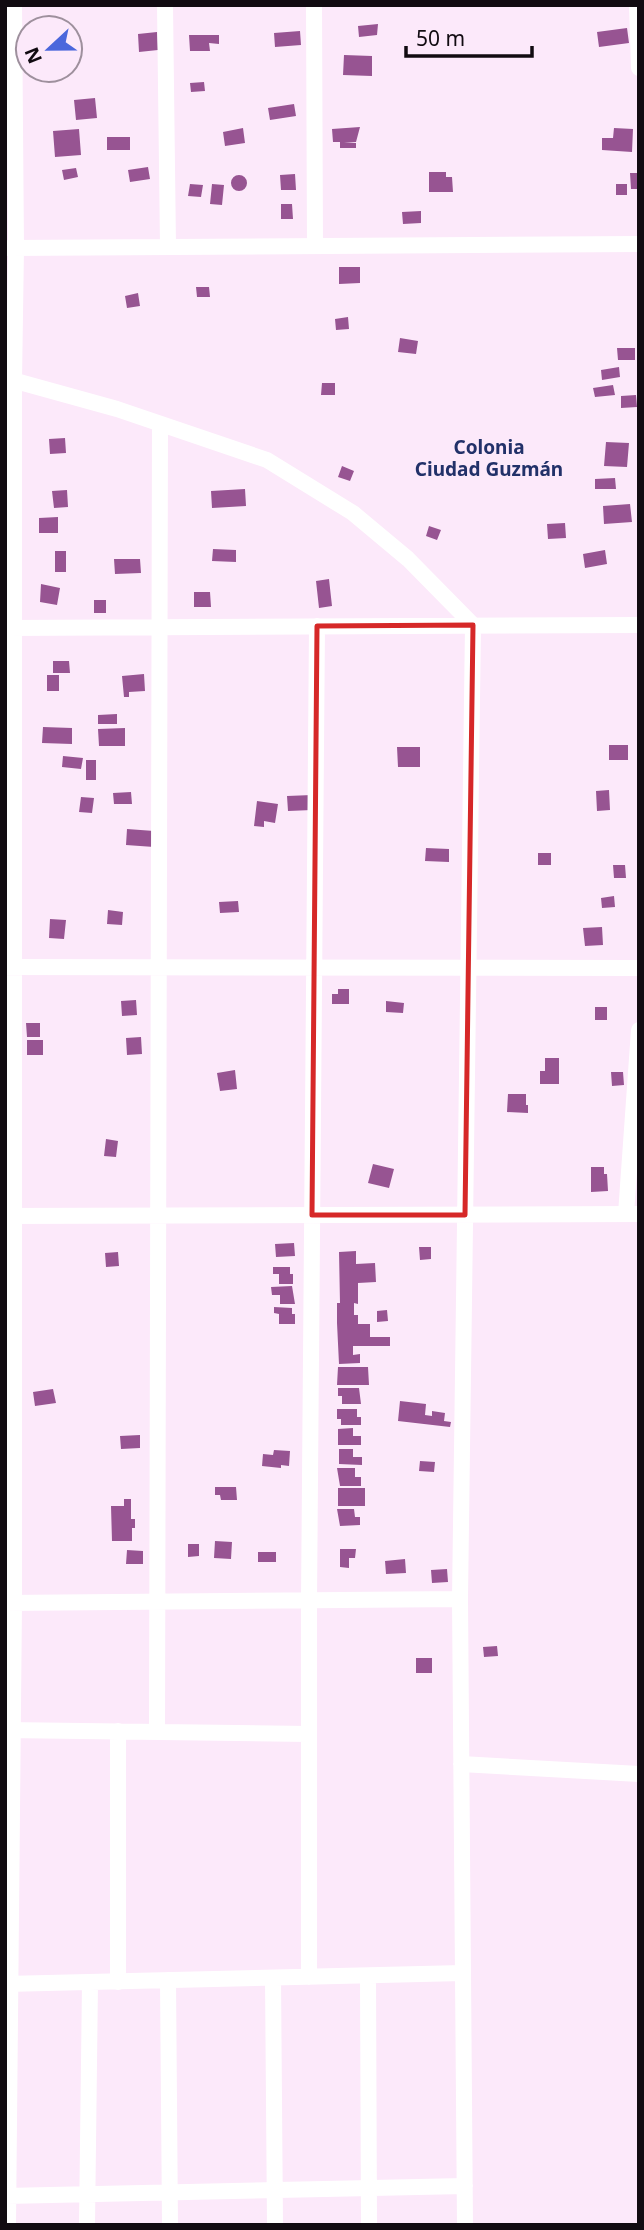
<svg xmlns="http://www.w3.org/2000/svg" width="644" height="2230" font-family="'Noto Sans',sans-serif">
<rect width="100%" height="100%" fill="#fce9fa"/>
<path fill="#975492" d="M378 24 377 35 359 37 358 26Z
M627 28 629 43 599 47 597 32Z
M300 31 301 45 275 47 274 33Z
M157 32 158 50 139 52 138 34Z
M189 35H219V44L209 43 210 51H190Z
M344 55 372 56V76L343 75Z
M204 82 205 91 191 92 190 83Z
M95 98 97 118 76 120 74 100Z
M294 104 296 116 270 120 268 108Z
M360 127 356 142H344L356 143V148H340V142H333L332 129Z
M243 128 245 143 225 146 223 132Z
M614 128 633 129 632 152 602 150V138H613Z
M79 129 81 155 55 157 53 131Z
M107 137H130V150H107Z
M148 167 150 179 130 182 128 170Z
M76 168 78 177 64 180 62 170Z
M429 172H446V177H452L453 192H429Z
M630 173H639V189H631Z
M295 174 296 190H281L280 175Z
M231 183a8 8 0 1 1 16 0a8 8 0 1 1-16 0Z
M190 184 203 185 201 197 188 196Z
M212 184 224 185 222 205 210 204Z
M616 184H627V195H616Z
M281 204H292L293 219H281Z
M421 211V223L403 224 402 212Z
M339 267H360V283L339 284Z
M196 287H209L210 297H197Z
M138 293 140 306 127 308 125 296Z
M348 317 349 329 336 330 335 319Z
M400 338 418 341 416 354 398 352Z
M617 348H635V360H618Z
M619 367 620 377 602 380 601 370Z
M322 383H335V395H321Z
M613 385 615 395 595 397 593 388Z
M636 395 637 407 621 408V396Z
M65 438 66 453 50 454 49 439Z
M606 442 629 443 627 467 604 466Z
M342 466 354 471 350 481 338 477Z
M615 478 616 489H595V479Z
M245 489 246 506 212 508 211 491Z
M67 490 68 507 54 508 52 491Z
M630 504 632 522 604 524 603 506Z
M58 517V533H39V518Z
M565 523 566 538 548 539 547 524Z
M429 526 441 530 437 540 426 536Z
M213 549 236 550V562L212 561Z
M605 550 607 564 585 568 583 554Z
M55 551H66V572H55Z
M114 559H140L141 573 115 574Z
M329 579 332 606 319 608 316 581Z
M41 584 60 588 57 605 40 602Z
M194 592H210L211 607H194Z
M94 600H106V613H94Z
M53 661H69L70 673H53Z
M144 674 145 691 129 692V697H124L122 676Z
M47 675H59V691H47Z
M117 714V724H98V715Z
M43 727 72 728V744L42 743Z
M125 728V746H99L98 729Z
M609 745H628V760H609Z
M397 747H420V767H398Z
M63 756 83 758 81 769 62 767Z
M86 760H96V780H86Z
M609 790 610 810 597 811 596 791Z
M131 792 132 804H114L113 793Z
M312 795V810L288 811 287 796Z
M81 797 94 798 92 813 79 812Z
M257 801 278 804 275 823 264 821V827L254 826Z
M127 829 154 831V847L126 845Z
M426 848 449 849V862L425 861Z
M538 853H551V865H538Z
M613 865H625L626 878H614Z
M614 896 615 907 602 908 601 898Z
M238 901 239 912 220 913 219 902Z
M108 910 123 912 122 925 107 924Z
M50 919 66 920 64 939 49 938Z
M602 927 603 945 585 946 583 928Z
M338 989H349V1004H332V994H338Z
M136 1000 137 1015 122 1016 121 1001Z
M386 1001 404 1003 403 1013 386 1012Z
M595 1007H607V1020H595Z
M26 1023H40V1037H27Z
M141 1037 142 1054 127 1055 126 1038Z
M27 1040H43V1055H27Z
M545 1058H559V1084H540V1071H545Z
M235 1070 237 1089 220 1091 217 1073Z
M611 1072H623L624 1085 612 1086Z
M508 1094H526V1105H528V1113L507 1112Z
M106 1139 118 1141 116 1157 104 1156Z
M373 1164 394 1169 389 1188 368 1183Z
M591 1167H604V1174H607L608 1191 591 1192Z
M294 1243 295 1256 276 1257 275 1244Z
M419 1247H431V1259L420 1260Z
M356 1251V1264L375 1263 376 1282 358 1283V1304L354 1303V1315H358V1324H370V1337H390V1346H353V1355L360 1354V1363L339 1364 337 1323V1303H340L339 1252Z
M118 1252 119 1266 106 1267 105 1253Z
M273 1267H290V1274H293V1284H279V1274H273Z
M292 1286 295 1304H280V1295H272L271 1287Z
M274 1307 292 1308V1314H295V1324H279V1314L274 1313Z
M387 1310 388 1321 377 1322V1311Z
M338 1367H368L369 1385H337Z
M338 1388H359L361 1404H342V1396H338Z
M53 1389 56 1403 35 1406 33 1392Z
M400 1401 426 1404 425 1415 432 1416V1411L445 1413 444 1421 451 1422 450 1427 398 1421Z
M337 1409H357V1417H361V1425H341V1419H337Z
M353 1428V1436H361V1445H338V1429Z
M140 1435V1448L121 1449 120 1436Z
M339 1449H353V1457H362V1465L339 1464Z
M274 1450 290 1451 289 1466 281 1465V1468L262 1466 263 1454 273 1455Z
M420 1461 435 1462 434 1472 419 1471Z
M337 1468H355V1477H361V1486H340Z
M215 1487H236L237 1500H221L220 1495H215Z
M338 1488H365V1506H338Z
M124 1499H131V1519H135V1528H132V1541H112L111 1506H124Z
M337 1509H354L355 1517H360V1525L340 1526Z
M215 1541 232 1542 231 1559 214 1558Z
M188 1544H199V1556L188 1557Z
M340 1549H356L355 1558H349V1568L340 1567Z
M127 1550 143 1551V1564H126Z
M258 1552H276V1562H258Z
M405 1559 406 1573 386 1574 385 1561Z
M447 1569 448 1582 432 1583 431 1570Z
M497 1646 498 1656 484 1657 483 1647Z
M416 1658H432V1673H416Z"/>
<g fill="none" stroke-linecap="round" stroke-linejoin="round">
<path stroke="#fff" stroke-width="16" d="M165 5 168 247
M314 5 315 246
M637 5 639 68
M8 248 639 244
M5 378 117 409 267 460 353 513 408 559 473 625 460 1599 465 2225
M5 628 639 625
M5 967 639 968
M626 1214 639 1030
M5 1216 639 1214
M5 1603 460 1599
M5 1730 309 1734
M157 1732 160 424
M461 1764 639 1774
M368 1976 369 2225
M309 1977V1601L317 626
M273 1978 275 2225
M168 1980 170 2225
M118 1982V1731
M5 1984 463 1973
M5 2196 465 2186
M8 2225 14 1603V381L16 248 14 5
M87 2225 90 1982"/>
</g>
<path fill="none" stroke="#d62828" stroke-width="5" stroke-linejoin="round" d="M473 625 465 1215H312L317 626Z"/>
<g text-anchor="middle" stroke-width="5" stroke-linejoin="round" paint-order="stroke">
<g font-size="19" font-weight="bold" fill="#223169" stroke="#fce9fa">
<text x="489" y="454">Colonia<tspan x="489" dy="22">Ciudad Guzmán</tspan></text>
</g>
</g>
<rect width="644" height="2230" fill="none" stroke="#110b11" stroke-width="14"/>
<g transform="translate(49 49) rotate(248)"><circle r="33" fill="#fce9fa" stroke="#9e909d" stroke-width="2"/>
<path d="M0-5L12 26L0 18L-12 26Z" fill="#4b67dc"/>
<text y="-10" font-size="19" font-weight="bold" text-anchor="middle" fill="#110b11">N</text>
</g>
<path d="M406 46v10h126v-10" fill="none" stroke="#110b11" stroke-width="3.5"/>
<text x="416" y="46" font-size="21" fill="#110b11" stroke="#fce9fa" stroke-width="5" paint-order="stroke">50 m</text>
</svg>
